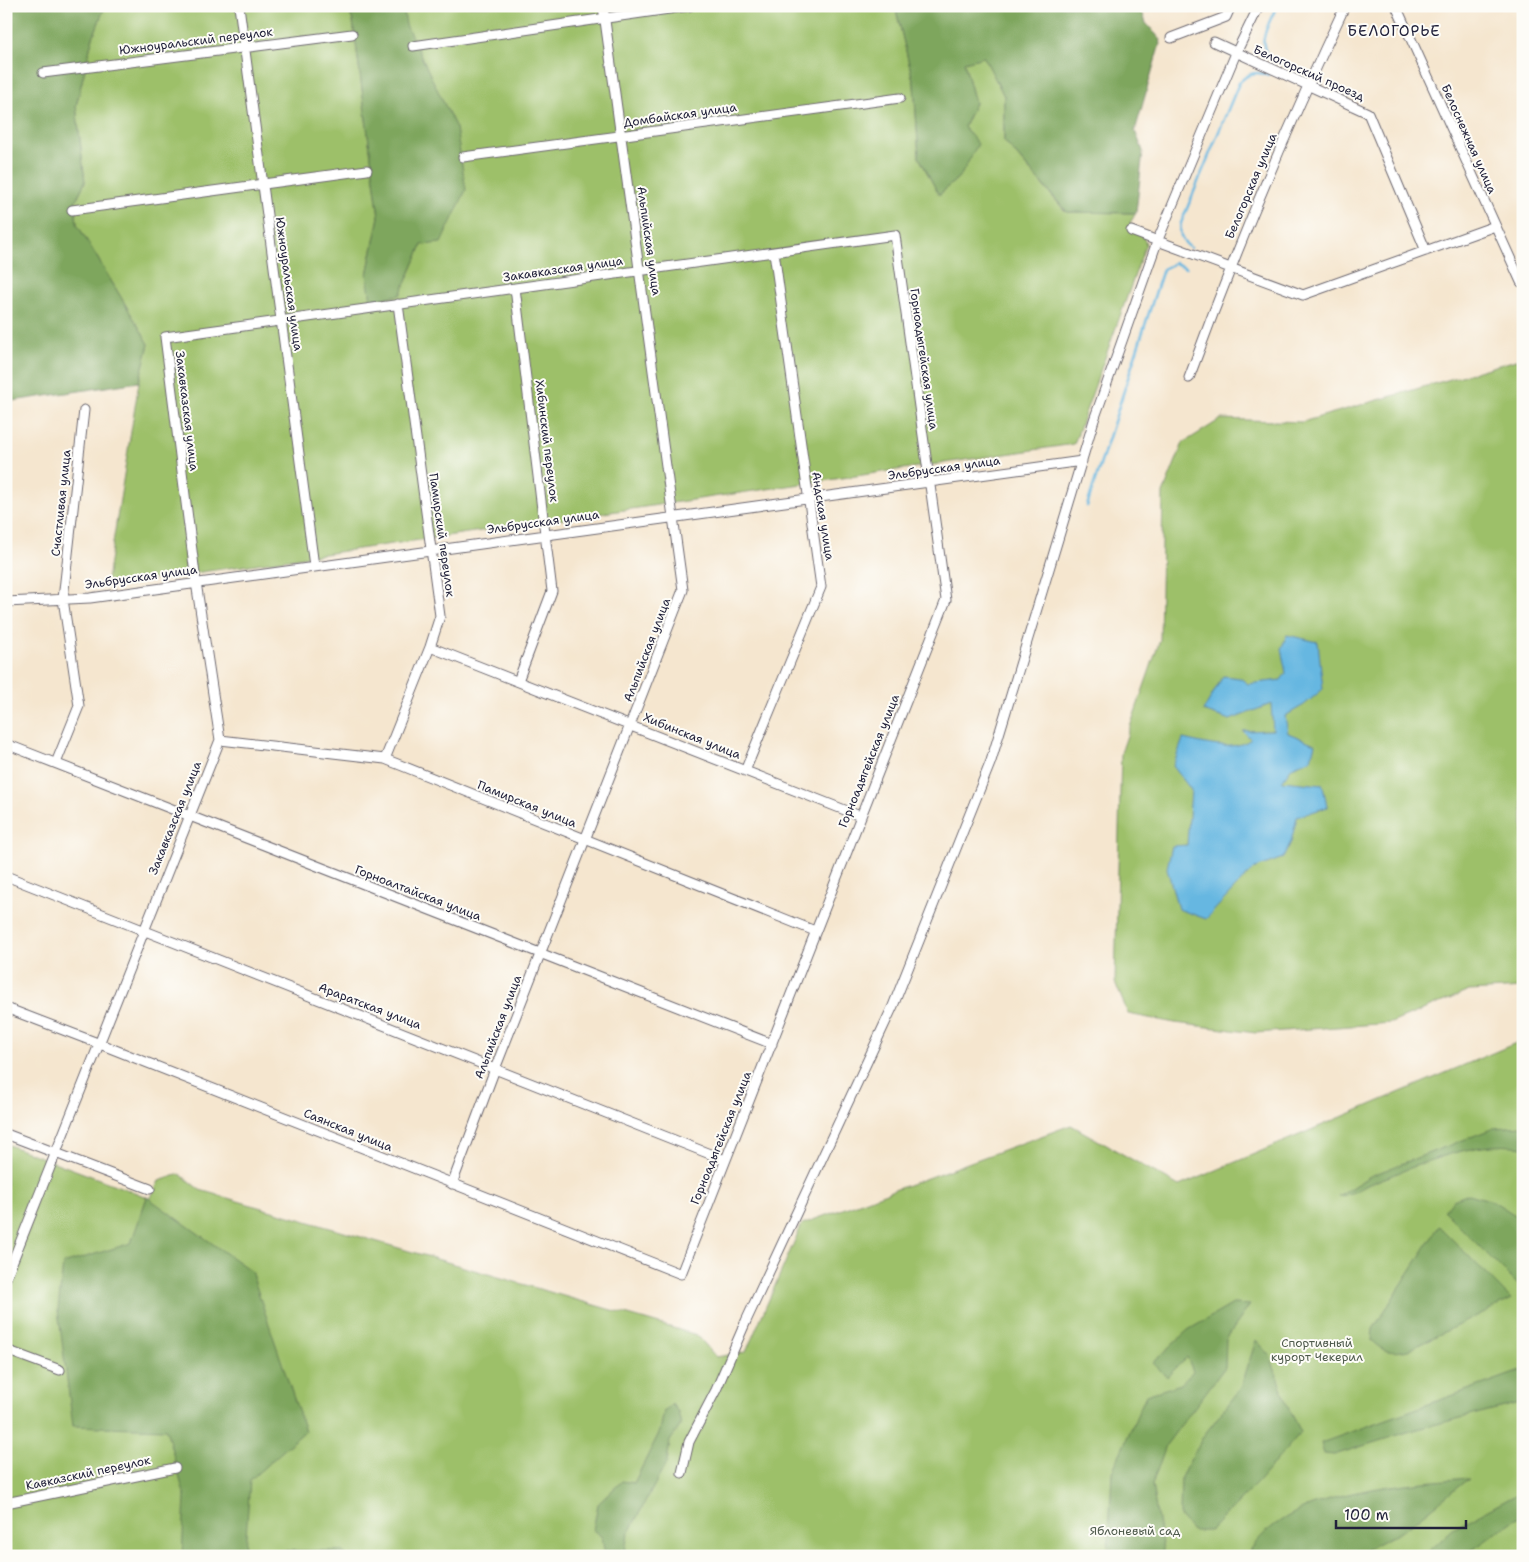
<svg xmlns="http://www.w3.org/2000/svg" width="1529" height="1562" font-family="'Shantell Sans',sans-serif">
<rect width="100%" height="100%" fill="#fdfcf7"/>
<filter id="ink" filterUnits="userSpaceOnUse"><feTurbulence type="fractalNoise" baseFrequency=".02" numOctaves="2"/><feDisplacementMap in="SourceGraphic" scale="10" xChannelSelector="R" yChannelSelector="G"/><feConvolveMatrix kernelMatrix="1 2 1 2 8 2 1 2 1" color-interpolation-filters="sRGB"/></filter>
<filter id="wash" filterUnits="userSpaceOnUse"><feTurbulence type="fractalNoise" baseFrequency=".0096" numOctaves="4" result="noise"/><feDisplacementMap in="SourceGraphic" scale="20" xChannelSelector="R" yChannelSelector="G"/><feGaussianBlur stdDeviation="1.12" result="paint"/><feColorMatrix in="noise" values="0 0 0 0 0 0 0 0 0 0 0 0 0 0 0 0 0 1.4 0 .05"/><feComposite in="paint" operator="in"/></filter>
<g filter="url(#wash)">
<rect width="100%" height="100%" fill="#f5e6cf"/>
<path fill="#9dc069" stroke="#607152" d="M105 6H347L353 21 379 217 367 275 400 295 422 245 403 6H901L896 10 914 84 919 157 939 195 961 175 964 127 975 103 964 62 984 56 1004 96V141L1066 212 1136 213 1130 223 1142 233 1146 244 1074 444 106 586 139 382 149 344 77 224 75 202 85 182 76 106 92 40Z
M1523 358V988L1469 991 1391 1023 1256 1033 1175 1023 1128 1014 1115 982 1121 753 1160 640 1163 493 1183 443 1221 419 1302 422Z
M1523 1040V1556H6V1144L147 1197 139 1221 159 1181 180 1174 200 1190 697 1335 716 1357 746 1352 802 1224 1071 1125 1179 1186Z"/>
<path fill="#7ea65d" stroke="#50644c" d="M6 6H105L92 40 76 106 85 182 75 202 77 224 149 344 139 382 6 402Z
M347 6H403L406 25 456 128 466 190 441 243 422 245 400 295 371 300 367 275 379 217 353 21Z
M901 6H1140L1146 23 1161 40 1135 131 1143 151 1136 213 1067 212 1004 141V96L984 57 964 62 975 103 964 127 978 144 961 175 939 195 919 157 914 84 896 10Z
M1523 1126V1147C1471 1139 1421 1165 1374 1182 1362 1187 1351 1196 1338 1196L1370 1176 1494 1128Z
M1469 1194 1493 1201 1523 1220V1290L1444 1211 1453 1200Z
M147 1197 251 1271 305 1431 250 1480 245 1550 341 1551 348 1556H182L185 1497 166 1429 73 1426 58 1310 63 1264 131 1243Z
M1439 1226 1511 1299 1408 1350C1392 1353 1384 1353 1372 1341L1373 1329Z
M1233 1304 1250 1305 1226 1339 1225 1367 1166 1445 1152 1485 1164 1556H1108L1112 1472 1146 1395 1181 1384 1193 1371 1187 1357 1167 1377 1153 1363 1188 1330Z
M1256 1340 1270 1355 1286 1403 1301 1432 1257 1483 1210 1531H1192L1180 1517 1181 1477 1204 1435 1241 1388Z
M1523 1370V1402L1414 1430 1334 1455 1324 1454 1321 1443Z
M672 1404 678 1412 681 1425 670 1441 667 1462 628 1534 624 1556H605L602 1537 593 1530 598 1504 622 1481 634 1483 660 1431 664 1411Z
M1469 1478 1408 1527 1355 1556H1247C1282 1490 1403 1484 1469 1478Z
M1523 1491V1514L1464 1556H1424L1453 1529Z"/>
<path fill="#66b7e1" stroke="#446c8e" d="M1287 635 1318 642 1323 689 1304 705 1285 716 1288 733 1315 744 1311 759 1292 767 1282 781 1323 785 1327 807 1297 817 1291 842 1283 858 1253 869 1206 919 1178 909 1167 868 1172 846 1187 845 1191 790 1173 766 1183 739C1203 743 1233 753 1251 739L1243 731 1273 730 1271 704 1230 720 1203 711 1223 676 1240 678 1248 684 1281 680 1286 673 1281 649Z"/>
<g fill="none" stroke-linecap="round" stroke-linejoin="round">
<path stroke="#66b7e1" stroke-width="2.5" d="M1274 63C1254 45 1267 27 1277 6
M1191 248C1181 241 1179 235 1181 223L1239 83C1248 73 1255 71 1268 75
M1087 506 1163 269 1175 263 1186 268"/>
</g>
</g>
<g filter="url(#ink)">
<g fill="none" stroke-linecap="round" stroke-linejoin="round">
<defs>
<path id="street" d="M239 6 314 566
M1396 6 1521 282
M1171 38 1226 17 1231 6
M1214 42 1368 113 1426 251
M413 46 690 6
M43 73 352 34
M463 157 900 98
M72 210 367 170
M1131 231 1303 295 1495 226
M515 288 552 591 518 681
M1189 378C1235 252 1287 128 1345 6
M6 602 90 598 1082 461
M430 647 860 816
M220 740 385 759 815 931
M6 744 772 1044
M385 759 430 647 440 616 398 304
M56 763 79 706 63 599 84 410
M745 771 821 587 774 252
M6 876 725 1160
M6 1008 100 1044 681 1274 946 600 895 235 165 337 196 582 220 740 6 1278
M6 1134 150 1189
M452 1184 495 1069 683 590 603 6
M6 1350 60 1370
M682 1473 689 1442 716 1390 746 1321 893 1006 991 761 1094 420 1157 242 1236 53 1259 6
M6 1503 175 1468"/>
</defs>
<use href="#street" stroke="#6c676f" stroke-width="11"/>
<use href="#street" stroke="#fff" stroke-width="9"/>
</g>
</g>
<g text-anchor="middle" stroke-width="4" stroke-linejoin="round" paint-order="stroke">
<g font-size="12" fill="#22223b" stroke="#fdfcf7">
<text transform="translate(196 41) rotate(-7)" y="4">Южноуральский переулок</text>
<text transform="translate(1309 73) rotate(24)" y="4">Белогорский проезд</text>
<text transform="translate(680 115) rotate(-8)" y="4">Домбайская улица</text>
<text transform="translate(1469 139) rotate(66)" y="4">Белоснежная улица</text>
<text transform="translate(1251 186) rotate(-67)" y="4">Белогорская улица</text>
<text transform="translate(649 241) rotate(82)" y="4">Альпийская улица</text>
<text transform="translate(563 269) rotate(-8)" y="4">Закавказская улица</text>
<text transform="translate(289 284) rotate(82)" y="4">Южноуральская улица</text>
<text transform="translate(924 359) rotate(82)" y="4">Горноадыгейская улица</text>
<text transform="translate(187 411) rotate(83)" y="4">Закавказская улица</text>
<text transform="translate(547 441) rotate(83)" y="4">Хибинский переулок</text>
<text transform="translate(944 468) rotate(-8)" y="4">Эльбрусская улица</text>
<text transform="translate(61 503) rotate(-84)" y="4">Счастливая улица</text>
<text transform="translate(823 516) rotate(81)" y="4">Андская улица</text>
<text transform="translate(543 522) rotate(-8)" y="4">Эльбрусская улица</text>
<text transform="translate(442 535) rotate(82)" y="4">Памирский переулок</text>
<text transform="translate(141 577) rotate(-8)" y="4">Эльбрусская улица</text>
<text transform="translate(647 650) rotate(-69)" y="4">Альпийская улица</text>
<text transform="translate(692 736) rotate(22)" y="4">Хибинская улица</text>
<text transform="translate(869 761) rotate(-68)" y="4">Горноадыгейская улица</text>
<text transform="translate(527 804) rotate(22)" y="4">Памирская улица</text>
<text transform="translate(175 818) rotate(-68)" y="4">Закавказская улица</text>
<text transform="translate(418 893) rotate(21)" y="4">Горноалтайская улица</text>
<text transform="translate(370 1006) rotate(21)" y="4">Араратская улица</text>
<text transform="translate(498 1027) rotate(-69)" y="4">Альпийская улица</text>
<text transform="translate(348 1130) rotate(22)" y="4">Саянская улица</text>
<text transform="translate(721 1138) rotate(-68)" y="4">Горноадыгейская улица</text>
<text transform="translate(88 1473) rotate(-12)" y="4">Кавказский переулок</text>
</g>
<g font-size="12" fill="#4d594b" stroke="#fdfcf7">
<text x="1317" y="1347">Спортивный<tspan x="1317" dy="14">курорт Чекерил</tspan></text>
<text x="1135" y="1535">Яблоневый сад</text>
</g>
<g font-size="15" letter-spacing="1" fill="#22223b" stroke="#fdfcf7">
<text x="1394" y="36">БЕЛОГОРЬЕ</text>
</g>
</g>
<rect width="1529" height="1562" fill="none" stroke="#fdfcf7" stroke-width="25"/>
<path d="M1336 1520v8h130v-8" fill="none" stroke="#22223b" stroke-width="2.5"/>
<text x="1344" y="1520" font-size="15" fill="#22223b" stroke="#fdfcf7" stroke-width="4" paint-order="stroke">100 m</text>
</svg>
